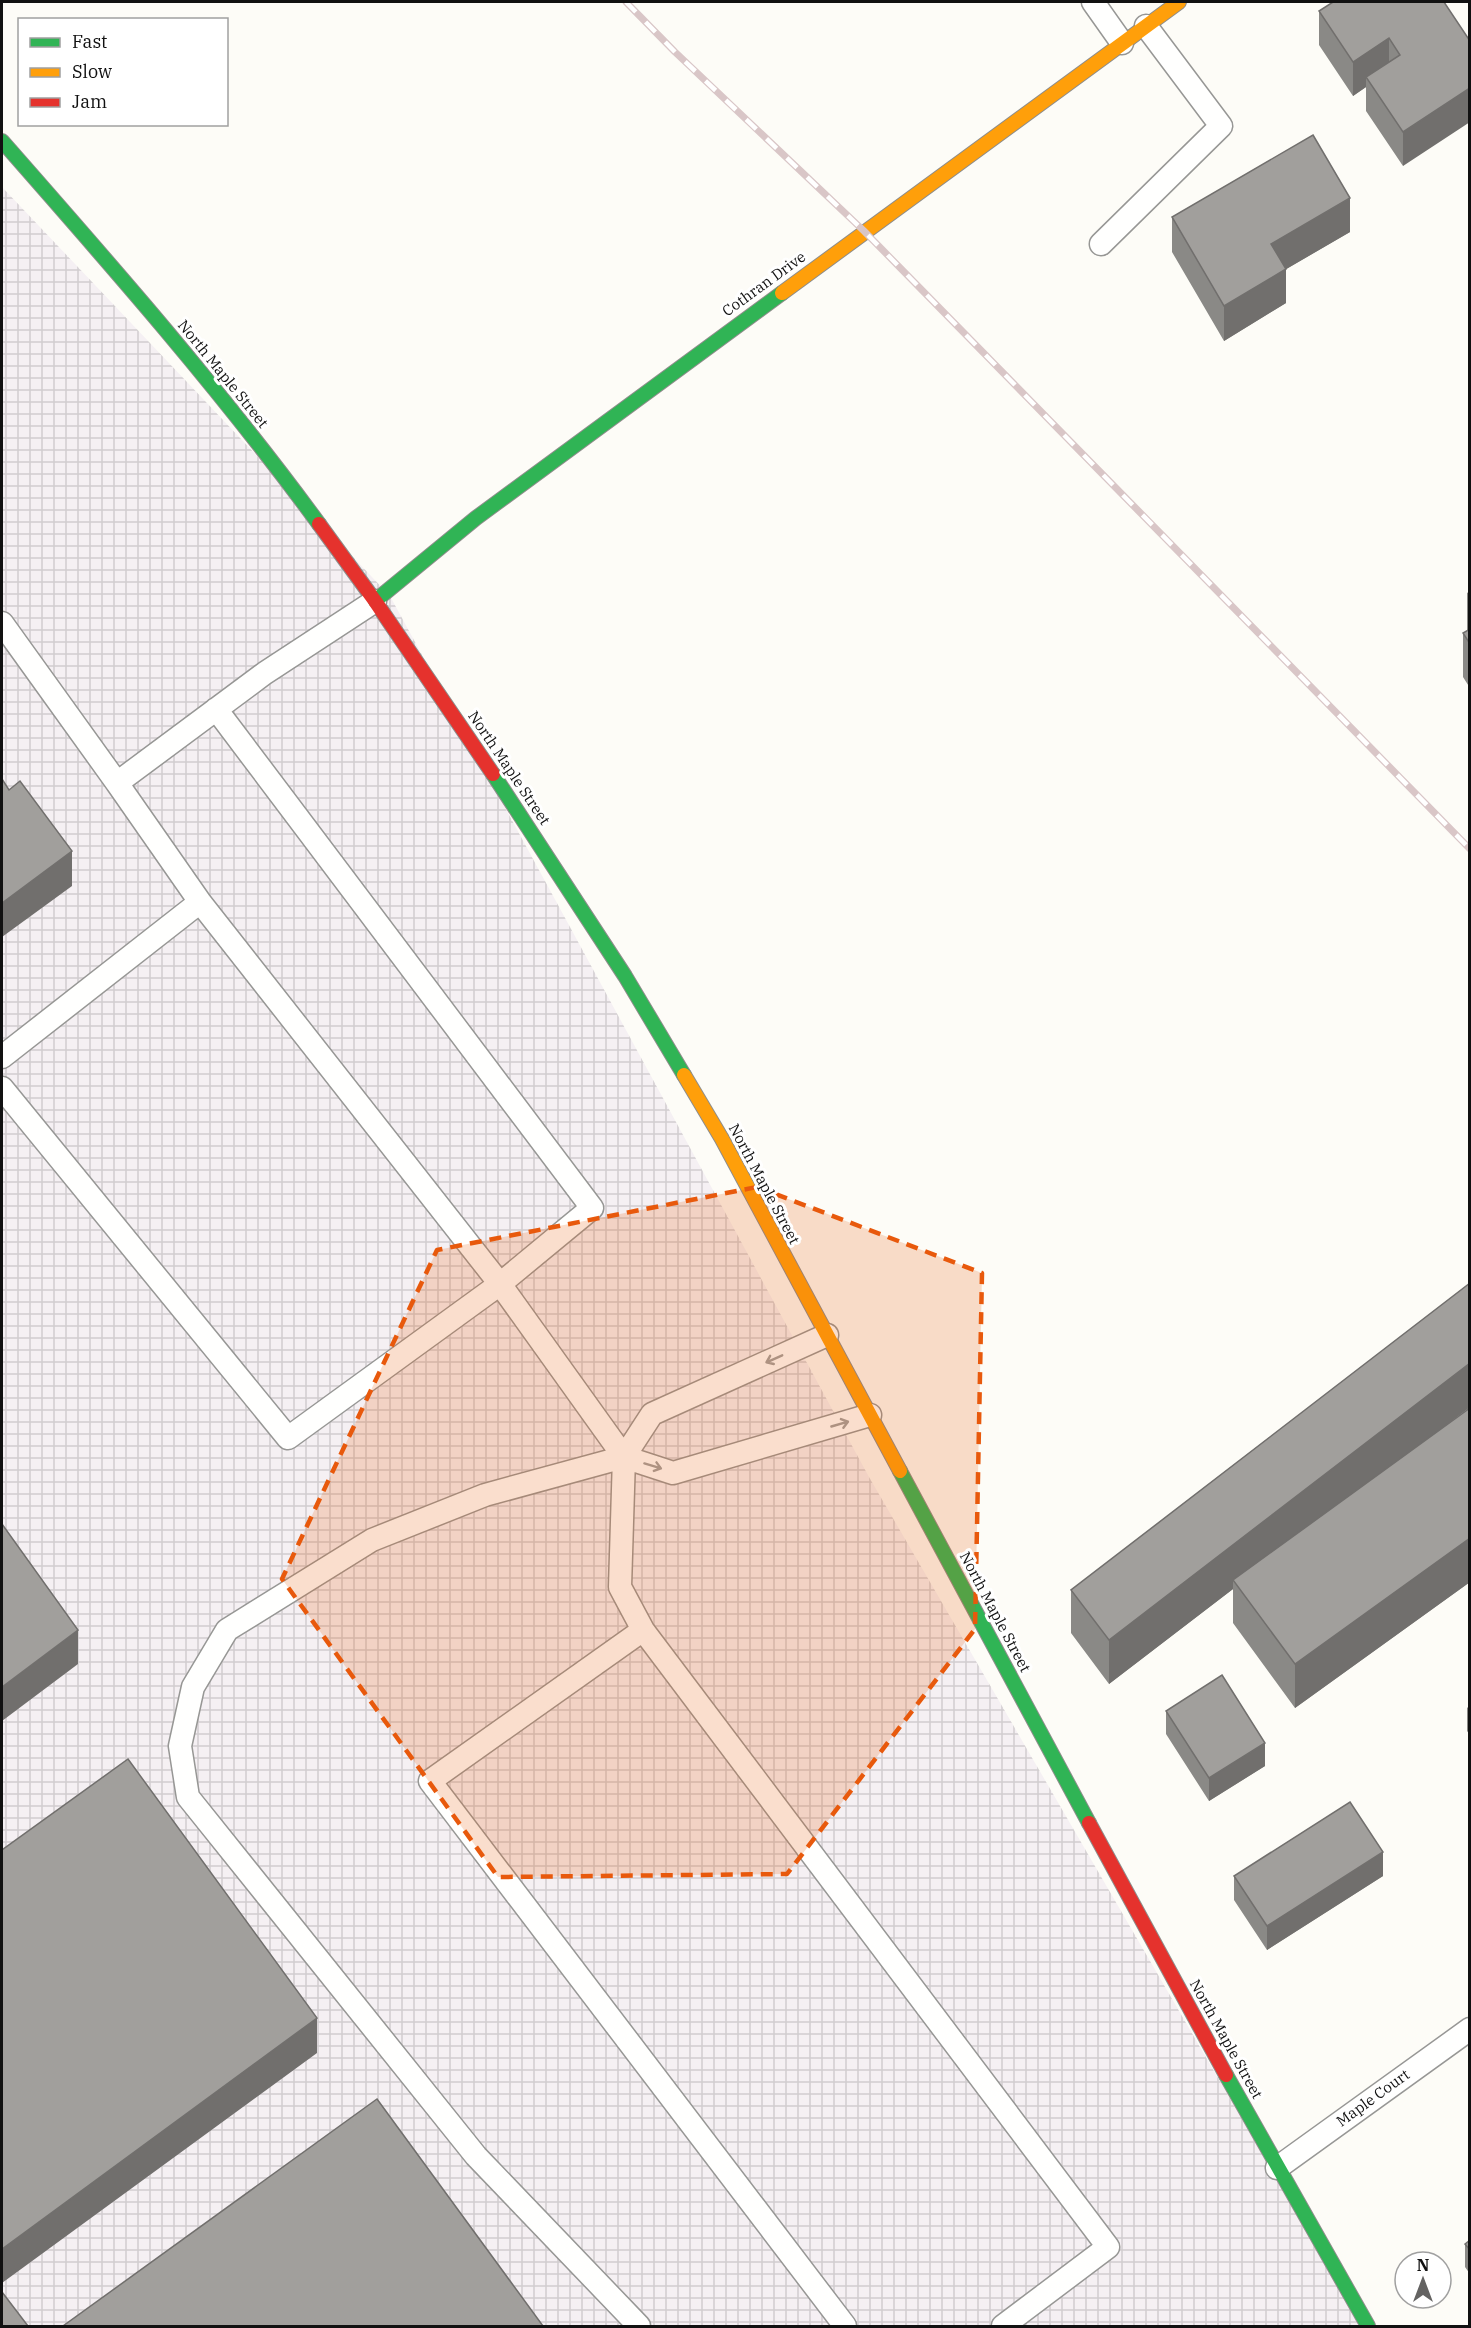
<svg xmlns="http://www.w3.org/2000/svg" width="1471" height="2328" font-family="'IBM Plex Serif',serif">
<defs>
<pattern id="industrial-grid" width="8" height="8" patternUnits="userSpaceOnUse" patternTransform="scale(1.5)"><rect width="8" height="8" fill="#f5f0f3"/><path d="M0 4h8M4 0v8" fill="none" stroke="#d1cdcf"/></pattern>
</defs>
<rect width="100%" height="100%" fill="#fdfcf7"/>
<path fill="url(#industrial-grid)" d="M2 187 390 596 869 1477 1362 2326H2Z"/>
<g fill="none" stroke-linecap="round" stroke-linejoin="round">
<defs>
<path id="lane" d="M1093 2 1122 43
M1101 244 1221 126 1146 26
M2 623 117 783 265 673 375 601
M216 709 592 1208 500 1284 624 1457 620 1587 643 1630 1108 2247 1003 2326
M2 1057 200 902 117 783
M2 1088 288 1438 500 1284 200 902
M827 1335 652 1414 624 1457 673 1473 870 1415
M624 1457 485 1495 372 1540 227 1630 193 1687 180 1746 188 1797 476 2156 639 2326
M643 1630 430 1781 845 2326
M1277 2168 1470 2029"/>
<path id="fast" d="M2 141C111 265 221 390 319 524
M375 601 476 518 782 293
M493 774 625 976 684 1075
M900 1471 1089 1823
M1226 2075 1368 2326"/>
<path id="slow" d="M782 293 1179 2
M684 1075 722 1139 900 1471"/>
<path id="jam" d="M319 524 375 601 493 774
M1089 1823 1226 2075"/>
</defs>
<use href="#lane" stroke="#979795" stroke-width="25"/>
<use href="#fast" stroke="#8e8d8b" stroke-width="16"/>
<use href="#slow" stroke="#8e8d8b" stroke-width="16"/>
<use href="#jam" stroke="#8e8d8b" stroke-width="16"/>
<use href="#lane" stroke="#fffffe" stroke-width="22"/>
<use href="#fast" stroke="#30b455" stroke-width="14"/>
<use href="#slow" stroke="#ff9f0a" stroke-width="14"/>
<use href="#jam" stroke="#e5322d" stroke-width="14"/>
<defs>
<path id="rail" d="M626 2 675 52 864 231 1470 849"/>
</defs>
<use href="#rail" stroke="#d9c6c7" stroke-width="7"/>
<use href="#rail" stroke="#fff" stroke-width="4.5" stroke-dasharray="14" stroke-linecap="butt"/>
</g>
<path fill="#8a8986" d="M1444 2 1403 166 1366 111V87L1353 96 1319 45V11Z
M1172 217 1350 232 1286 269V303L1224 341 1172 252Z
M1470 591V688L1463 677V633L1467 631V593Z
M1470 1283V1407L1438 1431 1470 1408V1582L1295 1708 1233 1623V1589L1109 1684 1071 1633V1590Z
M1470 1705V1735L1467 1731V1708Z
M1166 1711 1265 1766 1209 1801 1166 1734Z
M1234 1876H1383L1267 1950 1234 1900Z
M1470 2240V2274L1465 2267V2244Z"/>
<path fill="#716f6d" d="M1389 38V73L1366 77V87L1353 96V62Z
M1470 88V122L1403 166V132Z
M1350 198V232L1271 278V244Z
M1286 269V303L1224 341V306Z
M72 851V886L2 937V903Z
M1470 1363V1407L1237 1585 1233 1580V1589L1109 1684V1640Z
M1470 1538V1582L1295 1708V1664Z
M78 1630V1664L2 1721V1687Z
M1265 1743V1766L1209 1801V1778Z
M1383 1852V1876L1267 1950V1926Z
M317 2018V2053L2 2283V2249Z"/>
<path fill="#a19f9c" stroke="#716f6d" stroke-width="1.5" d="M1333 2H1444L1470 41V88L1403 132 1366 77 1400 55 1389 38 1353 62 1319 11Z
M1313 135 1350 198 1271 244 1286 269 1224 306 1172 217Z
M1470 629V644L1463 633Z
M2 779 9 790 20 781 72 851 2 903Z
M1470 1283V1363L1109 1640 1071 1590Z
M1470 1408V1538L1295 1664 1233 1580Z
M2 1524 78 1630 2 1687Z
M1222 1675 1265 1743 1209 1778 1166 1711Z
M128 1759 317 2018 2 2249V1850Z
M1350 1802 1383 1852 1267 1926 1234 1876Z
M377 2099 543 2326H63Z
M1470 2240V2250L1465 2244Z
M2 2292 28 2326H2Z"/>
<defs><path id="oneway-shaft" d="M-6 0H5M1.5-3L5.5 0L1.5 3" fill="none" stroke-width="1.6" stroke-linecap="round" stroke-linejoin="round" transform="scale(1.5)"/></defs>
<g stroke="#a0a09f">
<use href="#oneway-shaft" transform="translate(774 1359) rotate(156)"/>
<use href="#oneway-shaft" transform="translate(840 1424) rotate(-16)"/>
<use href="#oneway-shaft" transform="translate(653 1466) rotate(17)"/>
</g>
<path fill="#e8590c" fill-opacity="0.2" stroke="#e8590c" stroke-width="4.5" stroke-dasharray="12 8" stroke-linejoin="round" d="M757 1187 982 1273 975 1629 787 1874 498 1877 282 1579 437 1250Z"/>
<g text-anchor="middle" stroke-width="6" stroke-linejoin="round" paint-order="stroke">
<g font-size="15" fill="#111" stroke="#fff">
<text transform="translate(764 284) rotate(-36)" y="5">Cothran Drive</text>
<text transform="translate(223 374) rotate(51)" y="5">North Maple Street</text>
<text transform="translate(509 768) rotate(56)" y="5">North Maple Street</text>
<text transform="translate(764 1184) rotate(62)" y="5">North Maple Street</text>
<text transform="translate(995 1612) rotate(62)" y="5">North Maple Street</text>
<text transform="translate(1226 2039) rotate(61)" y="5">North Maple Street</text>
<text transform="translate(1373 2098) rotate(-36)" y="5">Maple Court</text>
</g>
</g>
<rect width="1471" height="2328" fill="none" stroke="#111111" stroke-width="6"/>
<rect x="18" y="18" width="210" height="108" fill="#ffffff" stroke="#a0a0a0" stroke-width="1.5"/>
<rect x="30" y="38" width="30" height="9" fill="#30b455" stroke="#a0a0a0" stroke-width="1.5"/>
<text x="72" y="48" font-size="18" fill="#111111">Fast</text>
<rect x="30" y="68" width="30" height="9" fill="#ff9f0a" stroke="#a0a0a0" stroke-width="1.5"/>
<text x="72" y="78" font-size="18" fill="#111111">Slow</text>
<rect x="30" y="98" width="30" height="9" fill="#e5322d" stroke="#a0a0a0" stroke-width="1.5"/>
<text x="72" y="108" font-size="18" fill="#111111">Jam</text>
<g transform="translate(1423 2280)"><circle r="28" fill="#ffffff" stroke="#a0a0a0" stroke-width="1.5"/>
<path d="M0-4.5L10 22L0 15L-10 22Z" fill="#646362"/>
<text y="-9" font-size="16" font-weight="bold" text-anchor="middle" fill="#111111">N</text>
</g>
</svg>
